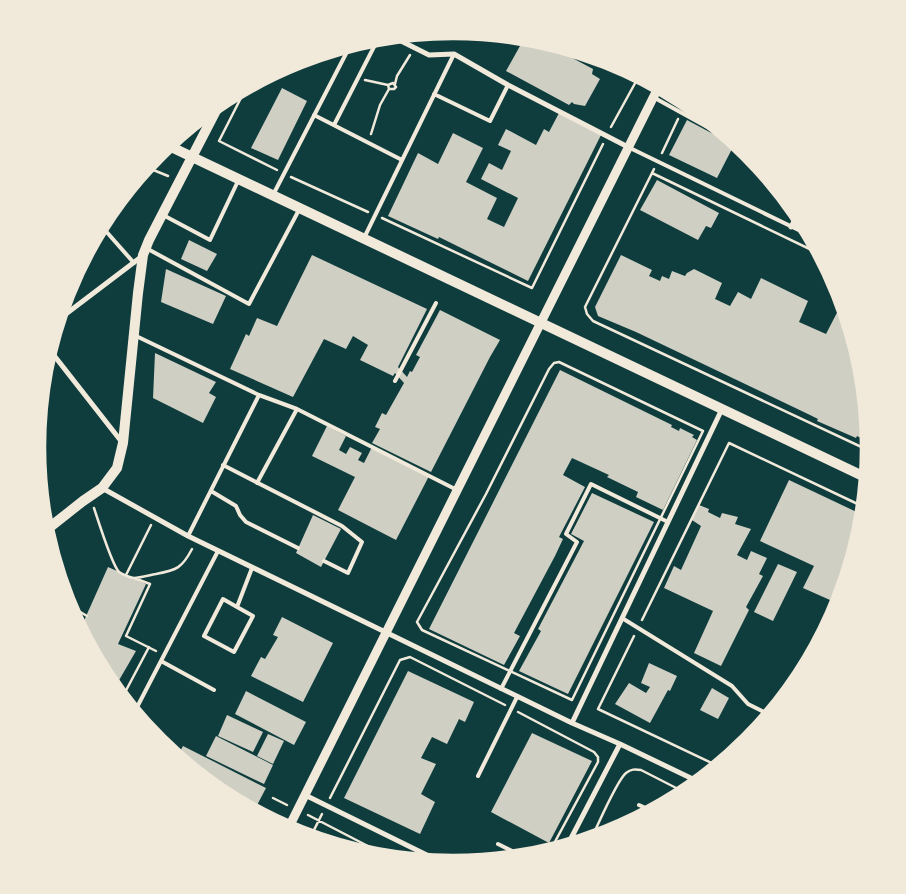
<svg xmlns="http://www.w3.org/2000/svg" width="906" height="894" font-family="'Exo 2',sans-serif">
<rect width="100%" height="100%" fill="#0f3d3e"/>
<path fill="#cfcfc3" d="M463 31 483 33 479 40Z
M525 37 549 42 548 45 593 69 592 74 600 79 585 106 574 104 572 102 569 105 506 71Z
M282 88 307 101 278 160 251 148Z
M694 108 710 121 709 122 692 113Z
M559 113 601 135 528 281 439 237 438 239 388 216 418 153 438 164 453 133 483 148 466 182 497 198 487 219 504 227 518 198 481 179 489 163 502 170 511 151 498 145 506 129 536 145 544 129 549 132Z
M687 120 734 145 717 178 669 155Z
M657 180 719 213 711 228 706 226 698 240 640 210Z
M189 240 217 254 207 271 181 259Z
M312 255 427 309 398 367 407 377 410 371 412 372 420 357 416 355 440 310 500 340 490 357 431 472 372 443 380 429 375 427 382 413 386 415 404 383 395 373 393 376 360 360 368 345 353 336 346 349 324 339 293 397 230 369 246 334 249 336 257 318 277 326Z
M621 255 652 270 649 276 660 281 662 276 669 279 672 271 685 276 687 273 694 269 722 283 715 299 730 306 738 292 751 299 761 278 808 301 799 322 826 334 843 301 862 366 869 442 857 436 856 438 817 421 818 419 810 415 636 332 598 316 595 307Z
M166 269 226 296 213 324 161 302Z
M155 353 216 382 209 393 216 397 203 423 153 398Z
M560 370 672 425 671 427 679 431 680 428 694 435 692 437 697 440 663 510 636 497 638 492 607 477 609 475 572 458 563 475 585 487 559 537 563 539 555 556 514 633 520 636 504 665 429 629Z
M327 426 346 436 339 450 346 454 350 447 362 453 358 460 364 463 372 447 429 476 396 540 338 510 355 477 312 456Z
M789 480 863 515 862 529 839 604 803 588 814 566 760 541Z
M592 493 654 522 568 694 519 671 541 631 538 629 584 541 571 534Z
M699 505 709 509 708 512 720 518 722 513 738 517 735 524 751 529 737 555 747 560 751 551 767 558 759 574 763 576 746 607 749 610 721 666 694 653 713 611 664 588 674 566 681 570 701 526 692 520Z
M313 515 341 529 321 567 296 553Z
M778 564 797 572 773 621 754 612Z
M108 567 146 584 118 644 136 651 118 682 104 674 74 617 83 623Z
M282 617 333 643 303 702 251 676 261 657 265 659 278 637 273 635Z
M649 663 677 676 670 691 668 690 650 723 615 704 629 683 646 693 650 687 641 683Z
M408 671 474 702 465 722 459 719 447 744 432 737 421 758 436 764 421 794 435 802 420 834 344 798Z
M712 688 729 698 718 719 700 710Z
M246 691 306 722 294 745 235 714Z
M227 715 263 732 253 752 218 736Z
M532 733 592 761 549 843 491 812Z
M268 734 284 741 273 764 257 756Z
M216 736 273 765 264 784 206 756Z
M183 746 266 788 254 811 221 794 177 757Z"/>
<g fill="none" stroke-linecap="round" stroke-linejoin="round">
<path stroke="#f1e9da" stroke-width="2.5" d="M365 80 388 85
M395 84 397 76 410 55
M247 86 219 141 277 170
M611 127 639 76
M371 134 380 105 389 89H394L396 87 393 83 388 85 389 89
M662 153 678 119
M146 167 168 176
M654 169 585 307 587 314 593 321 870 451
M652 173 820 254
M291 177 368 212
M382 218 532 288 603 144
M559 362 703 431 572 700 422 630 417 622 486 494 549 369 554 363Z
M94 508C98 520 112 565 119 572 122 574 130 578 134 578 140 578 150 575 156 574 177 570 182 568 192 549
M126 575 151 525
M134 578 150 584 126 636 156 651
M67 604 87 616
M642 620 729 443 864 507
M634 636 598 709 718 766
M112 686 125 693
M122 698 149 647
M518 712 594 752 598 757V762L550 851
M273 798 287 805
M330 798 400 660 410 657 505 705
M308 815 391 858
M312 834 322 814
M591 839C598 825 617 780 626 773 631 769 635 769 641 770L686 793"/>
<path stroke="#f1e9da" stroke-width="4" d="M434 94 490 121 508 85
M653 97 738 144
M314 115 402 160
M334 125 379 37
M630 148 811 236
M749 153C749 161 753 164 761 168
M273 195 351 44
M115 205 104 229 134 263
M163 215 210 240 239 179
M95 237 104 229
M364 238 454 54
M146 248 249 304 300 208
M134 335 259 395 297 409 457 490
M395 381 436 303
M223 465 342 526 362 542 348 573 324 561
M257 483 297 409
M211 491 236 506 240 515 246 522 298 548
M188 536 259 395
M237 607 253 616 234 652 204 636 223 599 237 607 252 568
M622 618 732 686 748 704 770 715
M161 661 214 690
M501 689 577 542 566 534 591 484 668 522
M134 713 218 551
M478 776 517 697
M639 805 652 811
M288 828 302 835
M570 840 577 843
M498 844 524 857"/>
<path stroke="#f1e9da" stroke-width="5" d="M391 36 429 55 454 54 508 85 628 147
M791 227 798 213
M58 320 141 257
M49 349 121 441
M102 488 188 536 572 723 620 744 699 782
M572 723 722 409
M305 795 443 863
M567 846 620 744"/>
<path stroke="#f1e9da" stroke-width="9" d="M288 829 659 86"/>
<path stroke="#f1e9da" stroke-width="10" d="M167 145 867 478
M45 531 83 501 102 488 117 468 123 443 138 293 143 255 149 240 221 101"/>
</g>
<path d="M0 0H906V894H0ZM45 447a408 408 0 1 1 816 0a408 408 0 1 1-816 0Z" fill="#f1e9da" fill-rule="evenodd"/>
<path fill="none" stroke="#f1e9da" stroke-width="2.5" d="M45 447a408 408 0 1 1 816 0a408 408 0 1 1-816 0Z"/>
</svg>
